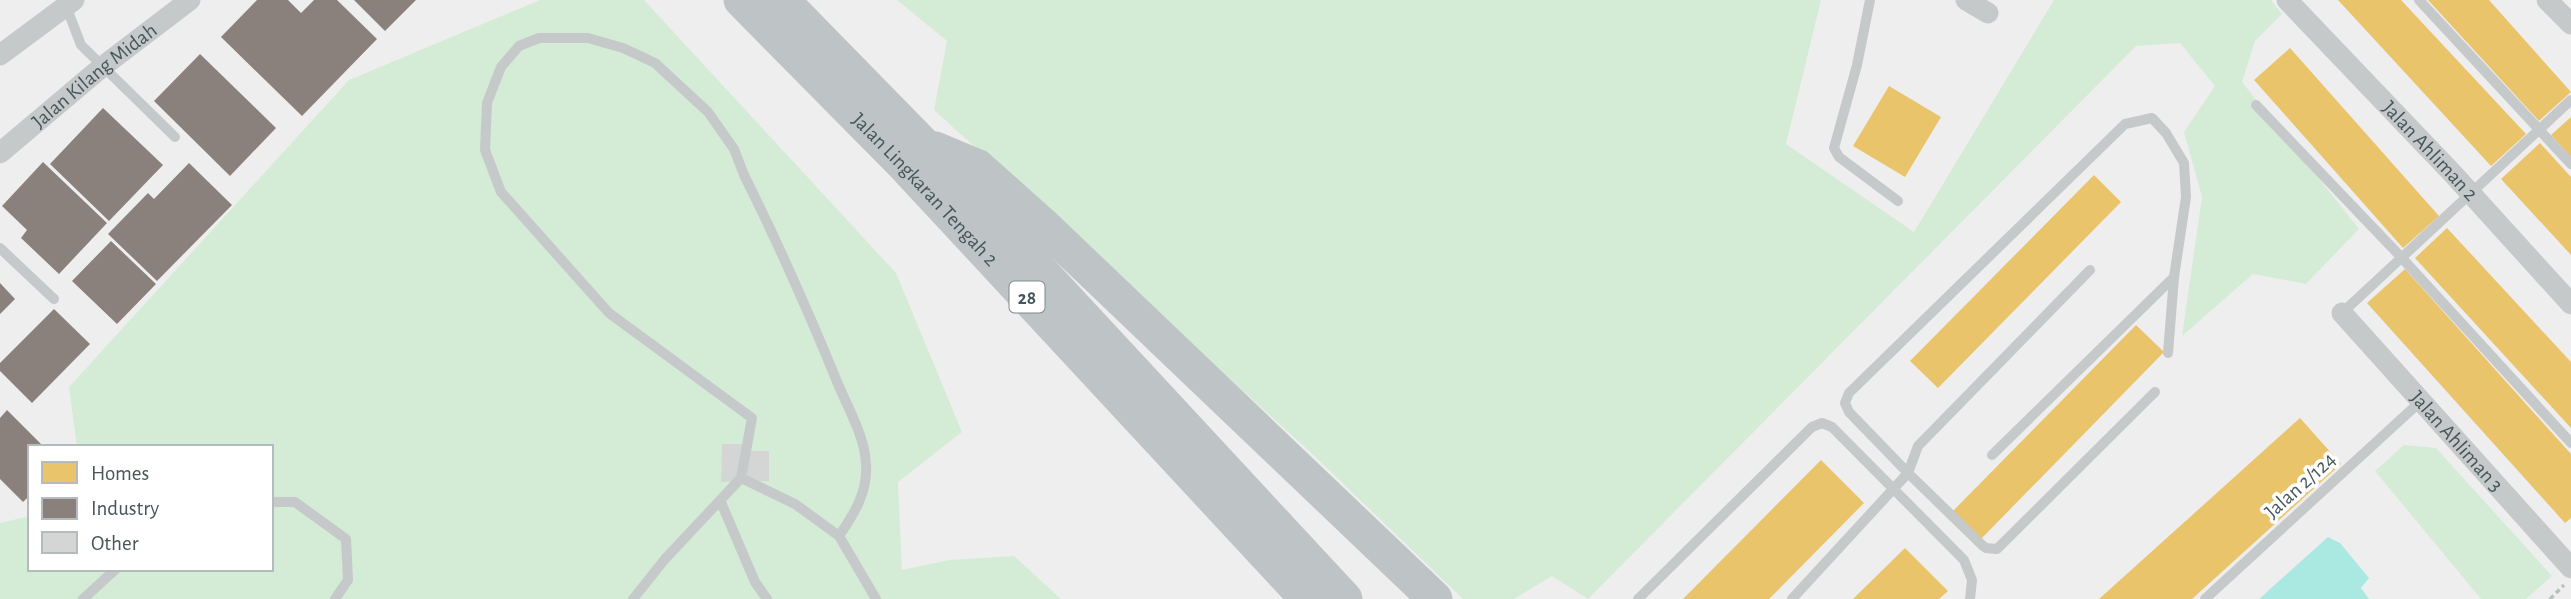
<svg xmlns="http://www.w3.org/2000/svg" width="2571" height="599" font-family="'Alegreya Sans',sans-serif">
<rect width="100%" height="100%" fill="#efeeee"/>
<path fill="#d4ecd5" d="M540 0H644L896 273 962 432 898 482 902 570 949 560 1014 556 1061 599H0V523L30 516V569H271V447H77L69 387 349 80Z
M897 0H1821L1786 144 1914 232 2054 0H2271L2282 14 2255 41 2242 82 2359 229 2306 284 2253 274 2182 336 2202 197 2184 132 2215 86 2180 43 2136 46 1588 599 1552 576 1514 599H1463L1308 450 934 110 947 41Z
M2404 445 2436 448 2552 576 2526 599H2481L2375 471Z"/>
<path fill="#aae8e2" d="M2328 537 2340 543 2369 578 2361 588 2369 599H2259Z"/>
<path fill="#e9c46a" d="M2338 0H2401L2526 134 2491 166Z
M2428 0H2489L2571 92 2539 121Z
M2290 48 2439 216 2403 248 2254 80Z
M1889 86 1941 117 1905 177 1853 146Z
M2571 117V157L2551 135Z
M2540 143 2571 177V255L2501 179Z
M2094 175 2121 202 1938 388 1910 361Z
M2447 228 2571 362V428L2415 258Z
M2405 269 2571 454V518L2565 523 2367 303Z
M2136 325 2164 352 1981 539 1953 511Z
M2300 418 2341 464 2192 599H2099Z
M1821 460 1864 503 1769 599H1683Z
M1905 548 1948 591 1939 599H1853Z"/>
<path fill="#8a817c" d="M257 0H288L301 13 314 0H337L377 39 302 116 221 37Z
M354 0H416L385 31Z
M200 54 276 128 230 176 154 101Z
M103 108 163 165 109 221 50 164Z
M43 162 107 223 59 274 21 238 27 230 2 206Z
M189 163 232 205 157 281 108 234 148 193 154 199Z
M111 241 156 284 117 324 72 281Z
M0 283 15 299 0 314Z
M54 309 90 344 32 403 0 371V363Z
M7 410 44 447H30V495L23 502 0 479V418Z"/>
<path fill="#d4d6d6" d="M722 444H743V451H769V481L721 482Z"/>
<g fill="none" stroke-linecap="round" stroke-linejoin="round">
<path stroke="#b6c1ba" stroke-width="3.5" stroke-dasharray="5 3.5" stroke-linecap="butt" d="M2550 599 2564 585"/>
<path stroke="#c5c9ca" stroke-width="10" d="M1870 0 1857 65 1834 148 1839 157 1898 201
M2419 0 2571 164
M66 6 81 45 175 137
M2256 105 2401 257 2571 443
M0 248 54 299
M2090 270 1918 446 1908 473 1982 545 1986 548 1997 549 2155 392
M2342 313 2571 100
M1992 455 2174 277
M741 478 795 504 839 536 876 599
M720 500 755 582 767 599
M271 502H295L346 539 348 580 335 599
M83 599 116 569
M633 599 665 559 741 478 752 418 609 313 501 192 485 150 487 103 501 67 519 46 539 38H588L623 48 655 63 708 112 734 149 744 175C778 243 809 313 838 384 848 408 865 437 866 464 868 492 854 514 839 536
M1638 599 1812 427 1822 423 1832 427 1964 560 1972 580 1970 599
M1792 599 1908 473 1849 412 1845 403 1849 393 2125 124 2152 118 2166 133 2184 163 2186 197 2174 277 2168 353
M2205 599 2422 400"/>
<g stroke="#c5c9ca" stroke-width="21">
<path d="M1966 0 1988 13"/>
<path id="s1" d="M2287 0 2454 175 2571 304"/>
<path d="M2547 0 2571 24"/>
<path d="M0 55 74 0"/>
<path id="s2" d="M0 153 102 67 190 0"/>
<path id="s3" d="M2342 313 2571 568"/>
</g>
<g stroke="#bec4c5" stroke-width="35">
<path id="s4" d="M741 0 905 166 1307 599"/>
<path d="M782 0 922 143 1345 599"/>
<path d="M935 149 978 167 1043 225 1435 599"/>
</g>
</g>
<g text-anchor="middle" stroke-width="7" stroke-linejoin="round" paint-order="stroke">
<rect fill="#fff" stroke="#7e898b" stroke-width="2" x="1009.5" y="281.5" width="35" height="31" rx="5"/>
<g font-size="19" font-weight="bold" fill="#465659">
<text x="1027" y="304">28</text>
</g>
<g font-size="21" fill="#465659" stroke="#fff">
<text dy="7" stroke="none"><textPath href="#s2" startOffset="122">Jalan Kilang Midah</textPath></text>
<text dy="7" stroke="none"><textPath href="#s1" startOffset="208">Jalan Ahliman 2</textPath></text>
<text dy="7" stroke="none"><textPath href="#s4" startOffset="264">Jalan Lingkaran Tengah 2</textPath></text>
<text dy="7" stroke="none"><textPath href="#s3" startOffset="172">Jalan Ahliman 3</textPath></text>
<text transform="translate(2300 485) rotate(-42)" y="7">Jalan 2/124</text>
</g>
</g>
<rect x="28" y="445" width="245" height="126" fill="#ffffff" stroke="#b5bbbd" stroke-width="2"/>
<rect x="42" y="462" width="35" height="21" fill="#e9c46a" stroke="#b5bbbd" stroke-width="2"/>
<text x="91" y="480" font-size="21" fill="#465659">Homes</text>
<rect x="42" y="498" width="35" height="21" fill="#8a817c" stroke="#b5bbbd" stroke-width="2"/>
<text x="91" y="515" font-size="21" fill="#465659">Industry</text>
<rect x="42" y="532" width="35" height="21" fill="#d4d6d6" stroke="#b5bbbd" stroke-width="2"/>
<text x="91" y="550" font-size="21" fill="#465659">Other</text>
</svg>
